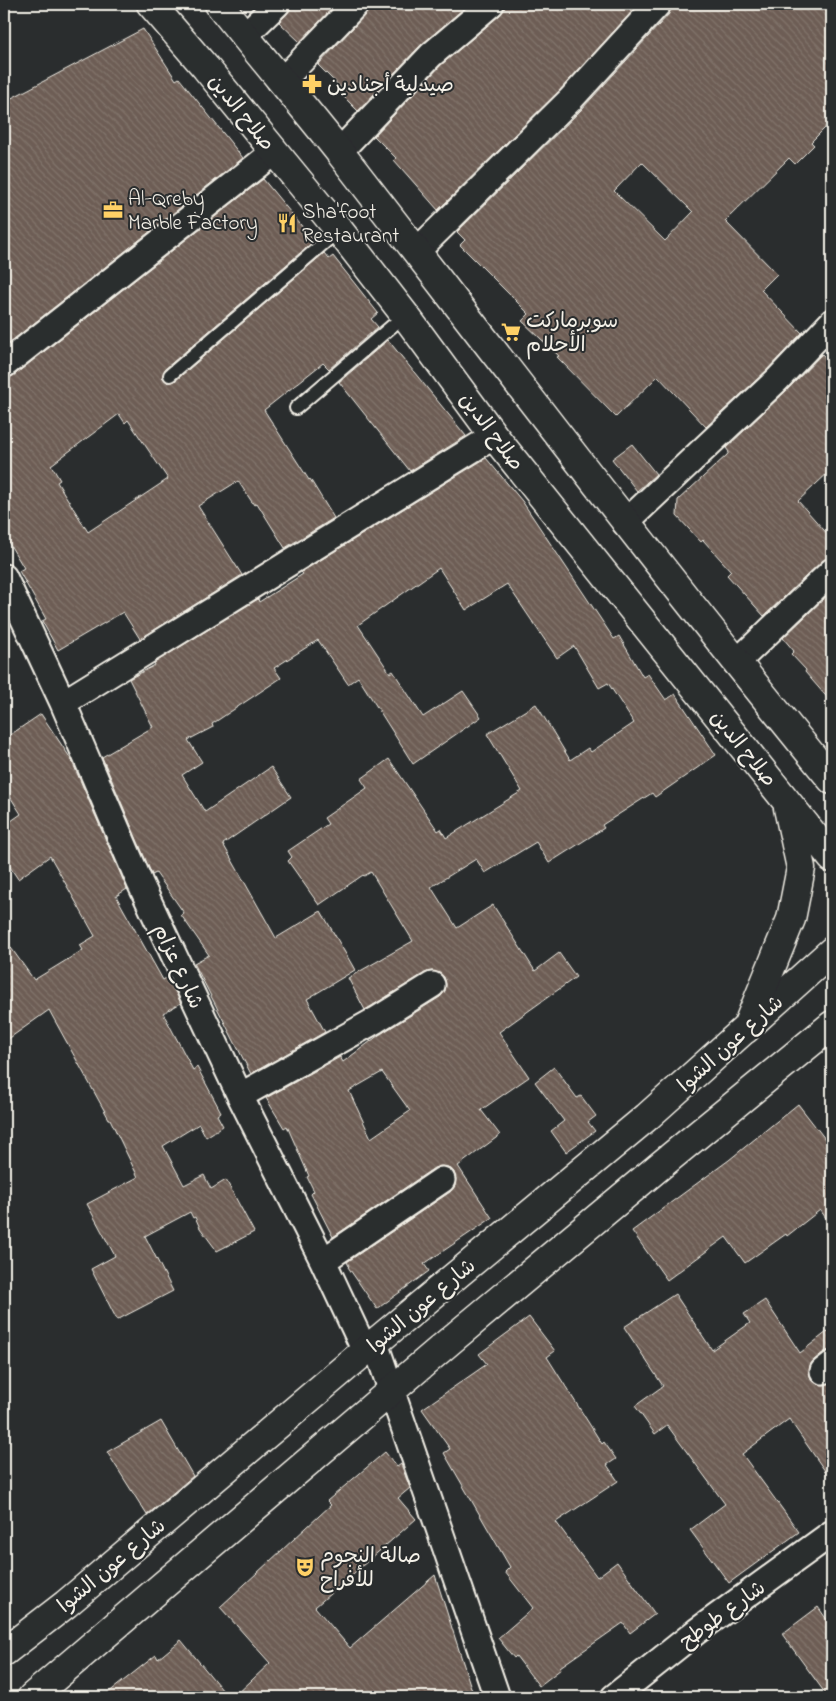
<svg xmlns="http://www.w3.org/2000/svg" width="836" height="1701" font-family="'Indie Flower','Playpen Sans Arabic',sans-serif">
<defs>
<pattern id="building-back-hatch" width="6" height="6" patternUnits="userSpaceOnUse" patternTransform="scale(1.25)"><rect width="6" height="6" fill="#6d5d54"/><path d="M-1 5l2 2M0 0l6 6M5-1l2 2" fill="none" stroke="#82756d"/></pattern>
</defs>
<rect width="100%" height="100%" fill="#2a2d2e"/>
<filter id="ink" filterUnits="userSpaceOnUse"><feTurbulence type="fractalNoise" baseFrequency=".02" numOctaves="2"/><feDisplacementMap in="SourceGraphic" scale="10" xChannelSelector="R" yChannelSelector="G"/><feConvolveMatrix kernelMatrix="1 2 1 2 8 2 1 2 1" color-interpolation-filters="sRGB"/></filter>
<g filter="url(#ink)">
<path fill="url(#building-back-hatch)" stroke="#f4f1e8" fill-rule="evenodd" d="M291 4H336L300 42 279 22 287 14 291 8Z
M370 4H469L421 45 358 111 339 92 342 89 318 65 366 14Z
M505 4H639L560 90 438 210 394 160 396 158 374 136 441 65 500 15 504 9Z
M672 4H832V121L811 142 814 145 795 164 789 158 725 221 777 274 761 290 802 333 767 370 706 427 658 376 616 417 557 357 559 356 522 321 529 314 460 245 465 240 457 232 581 110 669 14ZM642 162 693 212 665 241 614 191Z
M143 29 176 80 179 78 243 158 4 347V102Z
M263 179 314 241 165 369 162 377 168 383 175 381 324 253 329 259 333 256 378 313 371 319 378 327 329 369 323 363 264 410 309 480 310 479 334 518 285 548 257 503 254 505 238 481 198 506 242 575 140 639 123 612 58 650 42 621 46 619 19 571 24 568 4 535V379L13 376ZM119 414 125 423 128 420 168 479 88 532 57 482 60 480 51 465Z
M388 340 466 436 410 471 339 382Z
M822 354 832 365V469L798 501 832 539V557L822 561 764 616 727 575 731 571 703 540 701 542 677 516 678 500 727 455 729 452 726 448 787 390Z
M632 444 656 474 637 491 612 459Z
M486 458 522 501 614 639 619 636 643 677 648 674 666 700 675 694 716 755 655 797 652 793 602 825 604 828 549 863 536 842 485 873 476 859 431 887 457 928 493 905 535 971 559 953 576 977 499 1032 529 1077 481 1110 500 1135 458 1166 492 1218 424 1264 429 1271 377 1309 348 1267 349 1266 347 1262 450 1192 455 1186 456 1179 454 1172 448 1167 440 1166 434 1168 333 1237 311 1194 314 1191 307 1177 309 1176 287 1126 284 1128 266 1098 340 1057 343 1062 379 1035 440 997 445 991 446 984 444 977 439 973 432 971 425 973 365 1010 348 978 413 941 371 872 364 876 363 875 319 905 288 861 292 857 288 851 328 824 324 818 367 788 361 779 389 759 438 831 441 829 446 838 522 791 487 734 536 704 570 760 588 748 591 752 634 723 608 683 599 688 574 646 557 658 507 584 466 610 439 568 358 625 390 673 393 671 423 717 463 691 481 717 413 764 358 677 348 684 318 640 274 668 281 678 212 724 213 727 188 740 202 762 182 775 205 812 271 767 291 797 223 844 276 938 321 911 355 970 307 999 325 1032 251 1074 194 963 209 955 181 915 184 913 156 873 152 875 102 757 153 727 129 679 155 665 154 663 258 599 259 602 303 574 301 572ZM382 1072 410 1111 371 1138 349 1091Z
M832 591V703L805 672 806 670 791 654 794 651 783 638Z
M41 714 71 759 127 889 116 896 163 980 168 977 181 1003 163 1013 193 1070 197 1067 221 1112 217 1115 223 1126 206 1137 199 1124 163 1146 184 1185 204 1175 211 1189 226 1180 254 1232 217 1251 200 1228 195 1217 193 1218 190 1212 145 1236 173 1291 117 1320 91 1269 115 1256 87 1204 138 1177 110 1119H109L49 1010 4 1042V938L34 980 83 950 80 945 95 936 50 856 18 879 4 858V826L21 814 4 787V739Z
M554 1067 577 1098 581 1096 596 1116 588 1122 595 1131 566 1152 551 1131 564 1121 535 1082Z
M798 1104 832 1148V1226L820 1210 787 1236 786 1234 745 1263 726 1237 667 1280 632 1231 729 1160Z
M675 1294 712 1350 750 1323 744 1314 765 1300 800 1353 832 1328V1350L824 1352 814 1360 810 1365 809 1372 811 1379 817 1384 825 1385 832 1382V1481L789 1419 742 1454 799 1532 729 1583 690 1530 725 1504 667 1425 655 1434 635 1406 663 1386 624 1327Z
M529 1317 555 1351 547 1357 602 1444 604 1442 616 1459 607 1465 618 1481 556 1522 597 1577 617 1562 655 1614 630 1633 623 1623 560 1667 561 1669 539 1686 516 1656 514 1658 498 1638 533 1608 505 1572 510 1567 444 1453 450 1449 422 1409 487 1364 479 1354Z
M161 1421 193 1476 147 1515 107 1452Z
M385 1452 397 1467 401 1464 410 1488 398 1498 416 1519 315 1607 350 1648 435 1575 474 1697H234L270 1663 220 1607 331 1505 327 1501Z
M818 1607 832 1627V1697H828L782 1634Z
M181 1640 228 1697H103L156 1655 158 1659Z"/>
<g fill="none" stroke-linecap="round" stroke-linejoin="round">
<defs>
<path id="lane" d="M170 375 339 230
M296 408 405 315"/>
<path id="street" d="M244 36 277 4
M280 81 281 82 356 4
M339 152 431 55 491 4
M416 252 570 100 658 4
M4 365 274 152
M625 523 777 380 832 322
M4 577 63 703 140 883 240 1096 323 1261 365 1351
M736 663 832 571
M63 703 494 436
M240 1096 376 1020 432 985
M323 1261 442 1180
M375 1343 497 1697
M823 1371 832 1364
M614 1697 697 1631 832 1533"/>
<path id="secondary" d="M4 1652 66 1604 365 1351 647 1117 832 951
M32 1697 451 1340 661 1165 832 1025"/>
<path id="highway" d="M151 4 206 68 339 230 405 315 494 436 832 858
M219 4C259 55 301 103 341 154 504 364 664 575 832 780
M746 1029 791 919 801 868 788 808"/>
</defs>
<use href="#lane" stroke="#f4f1e8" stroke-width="16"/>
<use href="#street" stroke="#f4f1e8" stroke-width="29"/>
<use href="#secondary" stroke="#f4f1e8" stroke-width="31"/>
<use href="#highway" stroke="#f4f1e8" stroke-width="31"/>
<use href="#lane" stroke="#2a2d2e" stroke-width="12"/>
<use href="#street" stroke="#2a2d2e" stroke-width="25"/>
<use href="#secondary" stroke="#2a2d2e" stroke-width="28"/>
<use href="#highway" stroke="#2a2d2e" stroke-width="28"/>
</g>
</g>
<defs>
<symbol id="pharmacy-bare" viewBox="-9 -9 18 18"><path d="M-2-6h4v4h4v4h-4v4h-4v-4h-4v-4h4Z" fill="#ffd166" stroke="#2a2d2e" stroke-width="2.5" paint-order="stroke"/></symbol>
<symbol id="office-bare" viewBox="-9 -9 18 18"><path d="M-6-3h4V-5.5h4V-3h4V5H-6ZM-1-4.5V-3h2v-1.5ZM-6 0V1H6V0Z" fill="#ffd166" stroke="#2a2d2e" stroke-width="2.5" paint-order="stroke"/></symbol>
<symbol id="restaurant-bare" viewBox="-9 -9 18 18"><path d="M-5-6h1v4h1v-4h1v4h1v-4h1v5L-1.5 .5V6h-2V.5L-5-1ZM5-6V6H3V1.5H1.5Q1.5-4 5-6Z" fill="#ffd166" stroke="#2a2d2e" stroke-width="2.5" paint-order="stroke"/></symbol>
<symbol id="supermarket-bare" viewBox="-9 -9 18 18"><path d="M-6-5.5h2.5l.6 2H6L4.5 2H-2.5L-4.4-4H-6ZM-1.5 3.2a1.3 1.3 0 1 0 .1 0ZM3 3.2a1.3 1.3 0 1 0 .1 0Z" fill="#ffd166" stroke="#2a2d2e" stroke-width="2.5" paint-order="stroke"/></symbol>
<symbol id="theatre-bare" viewBox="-9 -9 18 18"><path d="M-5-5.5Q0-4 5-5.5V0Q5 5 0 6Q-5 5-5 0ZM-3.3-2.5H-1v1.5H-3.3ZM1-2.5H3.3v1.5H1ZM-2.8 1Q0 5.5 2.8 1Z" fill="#ffd166" stroke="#2a2d2e" stroke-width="2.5" paint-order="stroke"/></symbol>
</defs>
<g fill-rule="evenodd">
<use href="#pharmacy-bare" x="298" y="70" width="28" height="28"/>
<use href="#office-bare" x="99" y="196" width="28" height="28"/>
<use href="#restaurant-bare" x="273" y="209" width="28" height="28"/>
<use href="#supermarket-bare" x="497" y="318" width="28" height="28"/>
<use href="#theatre-bare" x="291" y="1553" width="28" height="28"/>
</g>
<g text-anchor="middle" stroke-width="4" stroke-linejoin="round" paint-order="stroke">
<g font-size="21" fill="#f4f1e8" stroke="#2a2d2e" text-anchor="start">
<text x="327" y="91">صيدلية أجنادين</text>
<text x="128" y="205">Al-Qreby<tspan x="128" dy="24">Marble Factory</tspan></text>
<text x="302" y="218">Sha'foot<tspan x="302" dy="24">Restaurant</tspan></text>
<text x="526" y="327">سوبرماركت<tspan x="526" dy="24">الأحلام</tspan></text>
<text x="320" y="1562">صالة النجوم<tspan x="320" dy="24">للأفراح</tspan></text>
</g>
<g font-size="21" fill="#f4f1e8" stroke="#2a2d2e">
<text transform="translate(242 112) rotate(51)" y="7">صلاح الدين</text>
<text transform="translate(492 431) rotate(53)" y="7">صلاح الدين</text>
<text transform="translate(744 748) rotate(51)" y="7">صلاح الدين</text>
<text transform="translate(179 966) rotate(65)" y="7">شارع عزام</text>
<text transform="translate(730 1043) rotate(-42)" y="7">شارع عون الشوا</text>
<text transform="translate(421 1305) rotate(-40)" y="7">شارع عون الشوا</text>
<text transform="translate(111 1565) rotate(-40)" y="7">شارع عون الشوا</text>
<text transform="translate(722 1614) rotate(-36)" y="7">شارع طوطح</text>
</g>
</g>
<rect width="836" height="1701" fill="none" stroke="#2a2d2e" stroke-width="20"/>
<rect x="10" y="10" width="816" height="1681" fill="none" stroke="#f4f1e8" stroke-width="2" filter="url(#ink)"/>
</svg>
